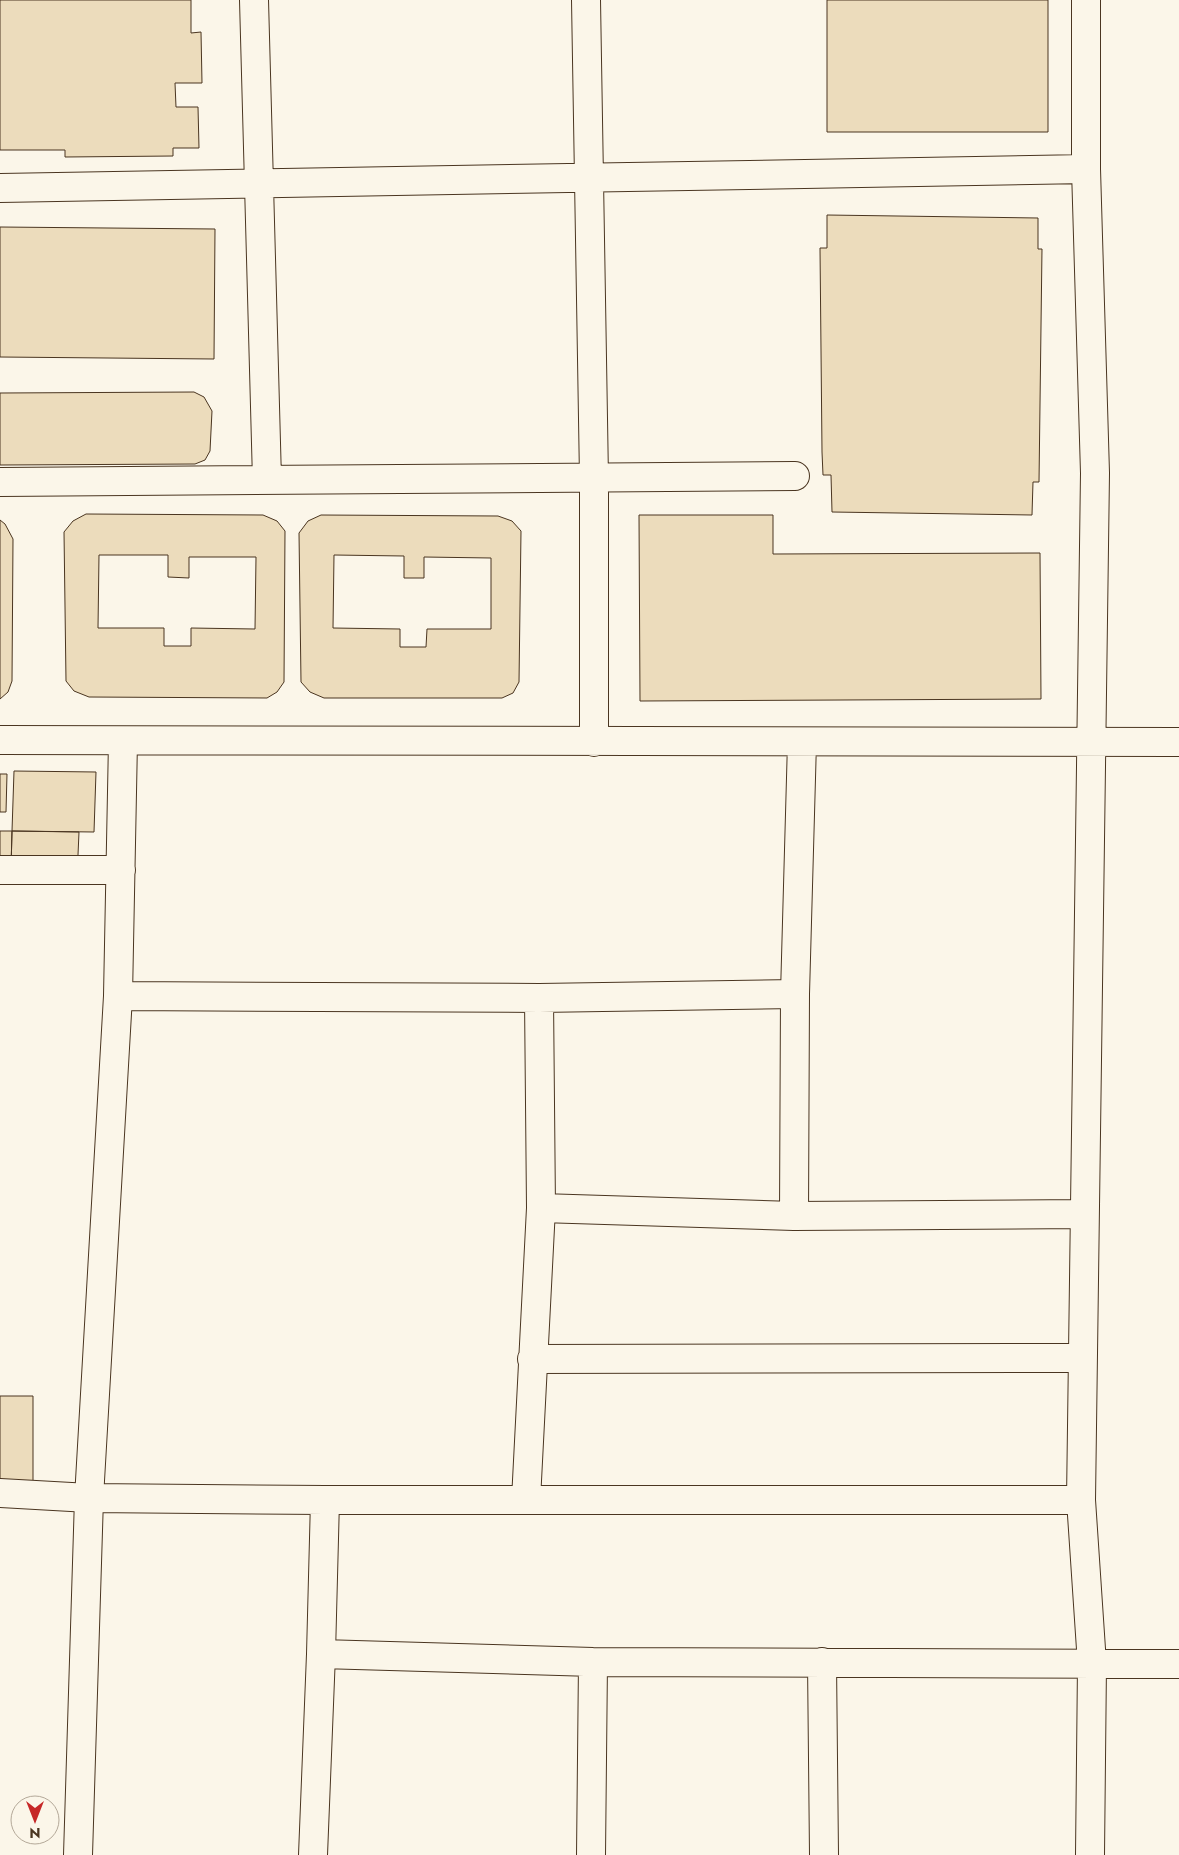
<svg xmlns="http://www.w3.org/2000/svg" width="1179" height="1855" font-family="Jost,sans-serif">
<rect width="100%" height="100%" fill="#fbf6e9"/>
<path fill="#ecdcbc" stroke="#4a3520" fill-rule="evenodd" d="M0 0H191V33L201 32 202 83H175L176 107H198L199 148H173V156L65 157V150H0Z
M827 0H1048V132H827Z
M827 215 1038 218V249H1042L1039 482H1033L1032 515 832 512 831 475H823L822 452 820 248H827Z
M0 227 215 229 214 359 0 357Z
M194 392 204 397 212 411 210 451 205 460 195 464 0 465V393Z
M86 514 263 515 277 521 285 531 284 682 277 692 267 698 89 697 74 691 66 681 64 532 73 521ZM99 555H168V577L189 578V557H256L255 629 191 628V646H164V628H98Z
M321 515 498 516 512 521 521 531 519 682 513 693 502 698H324L310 692 301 682 299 533 308 521ZM334 555 404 556V578H424V557L491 558V629H427L426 647H400V629L333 628Z
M639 515H773V554L1040 553 1041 699 640 701Z
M0 520 5 524 13 539 12 681 8 692 0 699Z
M14 771 96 772 94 832 12 831Z
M0 774H7L6 812H0Z
M0 831H12L11 869 0 868Z
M12 831 79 832 77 878 11 869Z
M0 1396H33V1487H0Z"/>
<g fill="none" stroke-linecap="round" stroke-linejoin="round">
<defs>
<path id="street" d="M254 0 267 480
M586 0 594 478V742
M1086 0V169L1095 473 1081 1500 1092 1664 1090 1855
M0 188 1086 169
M0 482 795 476
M0 740 1179 742
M0 870H121
M118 996 539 998 795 994
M541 1208 794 1216 1084 1214
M794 1216 795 994 802 742
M532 1359 1082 1358
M0 1493 89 1498 325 1500H1081
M526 1500 541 1208 539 998
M321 1654 593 1662 1179 1664
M822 1662 824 1855
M78 1855 89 1498 118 996 123 741
M313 1855 321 1654 325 1500
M591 1855 593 1662"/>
</defs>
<use href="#street" stroke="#4a3520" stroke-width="30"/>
<use href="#street" stroke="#fbf6e9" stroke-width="28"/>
</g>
<g transform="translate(35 1820) rotate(180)"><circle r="24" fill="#fbf6e9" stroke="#b4a999"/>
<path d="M0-4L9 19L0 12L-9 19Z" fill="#c62828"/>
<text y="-8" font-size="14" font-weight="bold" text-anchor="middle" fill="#4a3520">N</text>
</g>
</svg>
